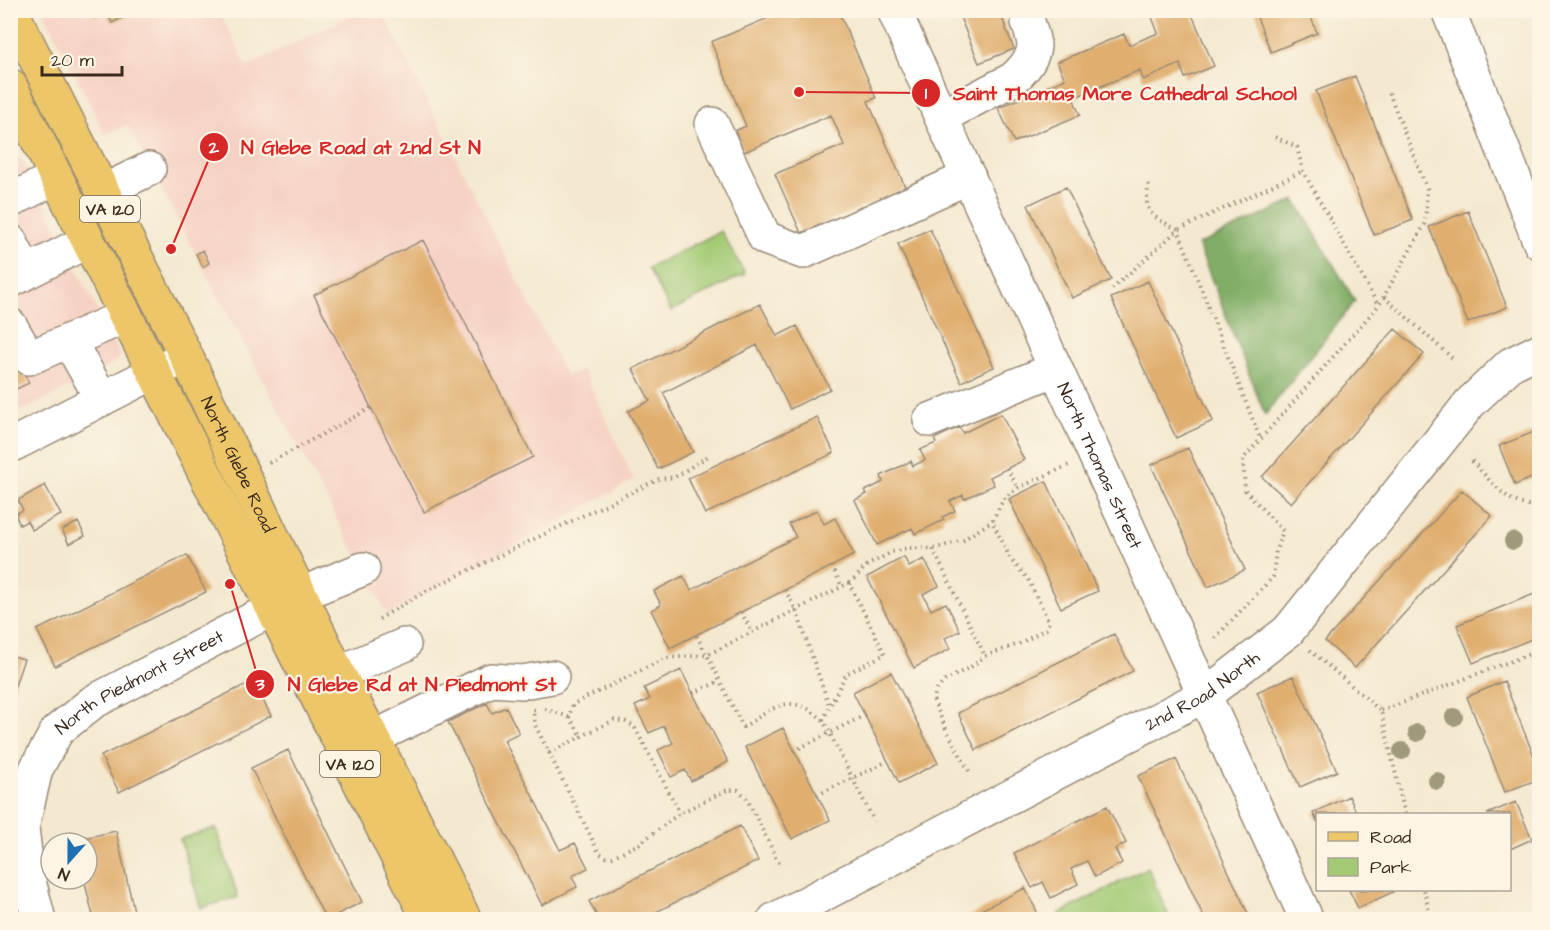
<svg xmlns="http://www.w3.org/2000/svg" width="1550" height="930" font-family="'Architects Daughter',sans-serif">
<rect width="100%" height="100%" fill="#fcf5e5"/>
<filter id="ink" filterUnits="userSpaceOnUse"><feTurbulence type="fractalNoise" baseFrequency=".0167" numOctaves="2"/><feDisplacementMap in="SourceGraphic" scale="12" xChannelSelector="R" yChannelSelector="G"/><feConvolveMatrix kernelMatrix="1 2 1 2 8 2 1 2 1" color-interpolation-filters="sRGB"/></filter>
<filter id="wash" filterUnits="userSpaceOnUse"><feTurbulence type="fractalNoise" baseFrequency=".008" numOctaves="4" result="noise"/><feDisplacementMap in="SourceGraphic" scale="24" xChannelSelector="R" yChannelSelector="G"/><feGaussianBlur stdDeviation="1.35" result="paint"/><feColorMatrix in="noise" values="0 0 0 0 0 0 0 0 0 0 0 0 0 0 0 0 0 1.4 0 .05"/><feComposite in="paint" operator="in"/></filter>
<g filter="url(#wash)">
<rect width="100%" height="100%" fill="#f4e9d0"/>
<path fill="#f6d2c4" d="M43 11H219L247 66 361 11H382L566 376 583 369 634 480 388 615 127 125 105 135Z
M10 139 37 188 121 358 90 378 11 416Z"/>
<path fill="#a2ca75" stroke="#6e7a4a" stroke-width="1.5" d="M721 231 745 274 671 311 648 268Z
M216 828 238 897 201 908 180 839Z
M1148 867 1170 919H1060L1059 914Z"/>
<path fill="#81ae66" stroke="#5e6c42" stroke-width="1.5" d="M1295 200 1355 301 1265 415 1198 245Z"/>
<g id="blocks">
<path fill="#e0af70" d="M92 10H138L112 23 106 11 95 17Z
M787 10H838L876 98 868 101 906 189 801 233 775 174 844 145 831 115 744 152 735 131 746 126 711 42Z
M957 10H999L1014 49 979 63Z
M1168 10H1190L1214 66 1185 78 1180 64 1143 80 1140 70 1073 98 1080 115 1014 142 998 108 1065 79 1057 62 1124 34 1129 45 1158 33 1152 17Z
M1254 10H1308L1317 33 1271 52Z
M1355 76 1413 220 1374 235 1316 91Z
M1066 187 1111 280 1072 298 1028 205Z
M1468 211 1507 307 1468 323 1429 227Z
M930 229 994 367 961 382 898 244Z
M423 240 533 457 424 512 314 295Z
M203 250 209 263 203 267 196 254Z
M1148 281 1213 421 1176 438 1111 298Z
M760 304 777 336 797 326 830 389 790 409 757 345 663 393 693 452 658 469 628 411 650 401 633 369Z
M1395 329 1424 354 1291 503 1262 477Z
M10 346 29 383 10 392Z
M1001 414 1024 460 990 477 994 485 964 499 963 495 950 501 955 511 942 517 944 520 915 534 912 528 877 545 855 500 867 494 865 491 883 482 881 476 911 461 913 466 925 460 920 450 936 443 934 439 959 427 963 433Z
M817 417 834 453 705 514 688 478Z
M1539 430V475L1515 485 1499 446Z
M1188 448 1245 570 1208 587 1151 465Z
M1046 481 1098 591 1061 608 1009 499Z
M45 485 61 515 32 530 27 521 20 525 15 514 23 510 18 500Z
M1462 490 1492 516 1355 668 1325 641Z
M817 510 824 524 835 518 854 555 670 648 651 610 661 605 654 591 683 576 691 590 796 537 789 524Z
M78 522 85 536 69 544 62 530Z
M187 555 206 592 55 666 37 630Z
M904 557 909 567 924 559 939 586 923 594 931 610 946 603 960 631 945 638 950 649 914 668 867 577Z
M1539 592V636L1473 663 1457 625Z
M1114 634 1133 671 976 750 958 713Z
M10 655 24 659 11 697H10Z
M681 670 728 762 691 781 685 770 671 777 658 750 673 743 668 734 664 726 649 733 635 706 650 699 644 688Z
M891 672 938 763 899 783 853 692Z
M1293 676 1337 771 1300 787 1257 692Z
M253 681 271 716 119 792 101 756Z
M1504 681 1539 769V779L1505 792 1467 697Z
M487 703 492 713 506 707 519 733 504 740 560 850 575 843 588 868 572 876 577 887 542 905 448 722Z
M783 728 830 820 792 839 745 747Z
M288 750 362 902 326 920 251 768Z
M1176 759 1219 851 1251 920H1205L1160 822 1138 776Z
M1349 796 1357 814H1317V822L1313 813Z
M1516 802 1532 839 1510 849V814H1487Z
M1107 806 1126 843 1115 849 1122 863 1095 877 1087 861 1071 869 1078 884 1051 898 1043 882 1032 888 1014 853Z
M740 826 758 861 640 920H599L589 901Z
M116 831 136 920H94L84 879H87V843H76L75 840Z
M1025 888 1041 920H961Z
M1349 890H1392L1393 892 1358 908Z"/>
</g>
</g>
<g filter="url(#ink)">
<use href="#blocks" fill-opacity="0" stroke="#988a77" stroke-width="1.5"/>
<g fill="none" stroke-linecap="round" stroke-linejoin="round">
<defs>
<g id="minor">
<path id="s1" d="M894 10 941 117 1307 920"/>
<path d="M1448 10 1540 243"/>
<path d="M941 117 1013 79C1022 71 1033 59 1034 46 1034 39 1030 29 1028 22"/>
<path d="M712 124 765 238 803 252 969 177"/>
<path d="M102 192 149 169"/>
<path d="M10 201 56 177"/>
<path d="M10 241 26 271"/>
<path d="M10 281 87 241"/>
<path d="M10 325 29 358 126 316"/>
<path d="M69 341 102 399"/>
<path d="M930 420 1056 369"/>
<path d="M10 446 186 356"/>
<path d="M338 673 404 645"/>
<path d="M373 738 491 680 522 682 552 677"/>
<path id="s2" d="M39 920 28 877 22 828 36 769 57 731 93 702 301 594 363 569"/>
<path id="s3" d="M774 920 1205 695 1288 631 1470 403 1511 364 1540 350"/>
</g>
<g id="major">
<path id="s4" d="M11 10 186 356 338 673 373 738 465 920"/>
<path d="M10 85 429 920"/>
</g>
</defs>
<use href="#minor" stroke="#988a77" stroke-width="36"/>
<use href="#major" stroke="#988a77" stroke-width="36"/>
<path stroke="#988a77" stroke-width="4" stroke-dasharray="1.5 4.5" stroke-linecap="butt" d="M1275 137 1297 147 1303 171 1378 305
M1149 184C1142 215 1153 216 1178 230L1260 438
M1112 289 1178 230 1303 171
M1384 297 1452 358
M1472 461C1489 478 1513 514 1540 503
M269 463 371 408
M1007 468 1018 488
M933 549 985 656
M832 566 842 587
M850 584 866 566 892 552 908 548 933 549 963 540 992 521 1005 497 1018 488 1069 465
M785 590 796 610 829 705
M741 612 752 632
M379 619 426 591 659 479 675 477 710 455
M1215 638 1273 577 1276 550 1283 531 1245 490 1243 459 1379 305 1425 224 1427 189 1389 93
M1310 650 1381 711 1405 814
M693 693 720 681
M545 709 569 717 573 704 666 658 707 655 696 635
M535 710H533L535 725 599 853 606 857H612L639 844 680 813 727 790H738L746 797 781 867
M1381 711 1540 650
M569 717 582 736
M823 720 846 674 885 654 849 583 707 655 743 727C775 708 789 690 823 720L874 821
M794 751 865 715
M549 753 614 720 626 722 634 726 680 813
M969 771 946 729 933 699 938 688 945 681 972 666 985 656 1019 644 1046 629 1049 622 1028 579 1011 560 992 521
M817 795 888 761
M1424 890 1431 920"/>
<use href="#minor" stroke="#fff" stroke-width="33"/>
<use href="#major" stroke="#ecc669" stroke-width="33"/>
</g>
<g fill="#9f9a7c">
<circle cx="1513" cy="541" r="9"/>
<circle cx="1454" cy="717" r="9"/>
<circle cx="1417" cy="733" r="9"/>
<circle cx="1402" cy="751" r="9"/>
<circle cx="1437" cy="781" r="9"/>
</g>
</g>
<g text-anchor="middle" stroke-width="4.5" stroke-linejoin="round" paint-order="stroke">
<g fill="#fcf5e5" stroke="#75675a" stroke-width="1.5">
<rect x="80" y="196" width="60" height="26" rx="4.5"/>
<rect x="320" y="751" width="60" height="26" rx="4.5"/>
</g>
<g font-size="16" font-weight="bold" fill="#3b2a1e">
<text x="110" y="215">VA 120</text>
<text x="350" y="770">VA 120</text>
</g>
<g font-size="18" fill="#3b2a1e" stroke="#fcf5e5">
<text dy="6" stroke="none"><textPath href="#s4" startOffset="508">North Glebe Road</textPath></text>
<text dy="6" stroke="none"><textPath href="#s1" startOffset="500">North Thomas Street</textPath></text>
<text dy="6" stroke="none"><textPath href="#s2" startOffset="294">North Piedmont Street</textPath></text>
<text dy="6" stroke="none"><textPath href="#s3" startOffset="486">2nd Road North</textPath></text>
</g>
</g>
<path fill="none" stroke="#d62828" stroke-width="2" d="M799 92L926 93M171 249L214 147M230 584L260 684"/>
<g fill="#d62828" stroke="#fcf5e5" stroke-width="2">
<circle cx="799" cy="92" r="6"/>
<circle cx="171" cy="249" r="6"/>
<circle cx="230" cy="584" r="6"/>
<circle cx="926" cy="93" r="15"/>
<circle cx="214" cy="147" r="15"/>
<circle cx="260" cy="684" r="15"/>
</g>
<g font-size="18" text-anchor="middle" font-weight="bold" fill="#fff">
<text x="926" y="99">1</text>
<text x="214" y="153">2</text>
<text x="260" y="690">3</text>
</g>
<g font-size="20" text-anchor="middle" font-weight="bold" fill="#d62828" stroke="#fcf5e5" stroke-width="4.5" stroke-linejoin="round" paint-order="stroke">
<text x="1125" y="100">Saint Thomas More Cathedral School</text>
<text x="361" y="154">N Glebe Road at 2nd St N</text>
<text x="422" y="691">N Glebe Rd at N Piedmont St</text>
</g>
<rect width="1550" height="930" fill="none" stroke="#fcf5e5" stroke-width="36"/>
<rect x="1316" y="813" width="195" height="78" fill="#fcf5e5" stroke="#afa495" stroke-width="1.5"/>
<rect x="1328" y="832" width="30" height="9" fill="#ecc669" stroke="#afa495" stroke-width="1.5"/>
<text x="1370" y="843" font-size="18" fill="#3b2a1e">Road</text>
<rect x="1328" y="858" width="30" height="18" fill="#a2ca75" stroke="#afa495" stroke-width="1.5"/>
<text x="1370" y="873" font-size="18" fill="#3b2a1e">Park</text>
<g transform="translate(69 861) rotate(201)"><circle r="28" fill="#fcf5e5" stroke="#afa495" stroke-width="1.5"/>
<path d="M0-4.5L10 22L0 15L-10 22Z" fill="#1f6fb2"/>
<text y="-9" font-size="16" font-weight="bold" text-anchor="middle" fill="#3b2a1e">N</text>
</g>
<path d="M42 66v9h80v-9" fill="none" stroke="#3b2a1e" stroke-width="3"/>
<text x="51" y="66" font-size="18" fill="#3b2a1e" stroke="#fcf5e5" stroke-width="4.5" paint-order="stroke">20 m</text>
</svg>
